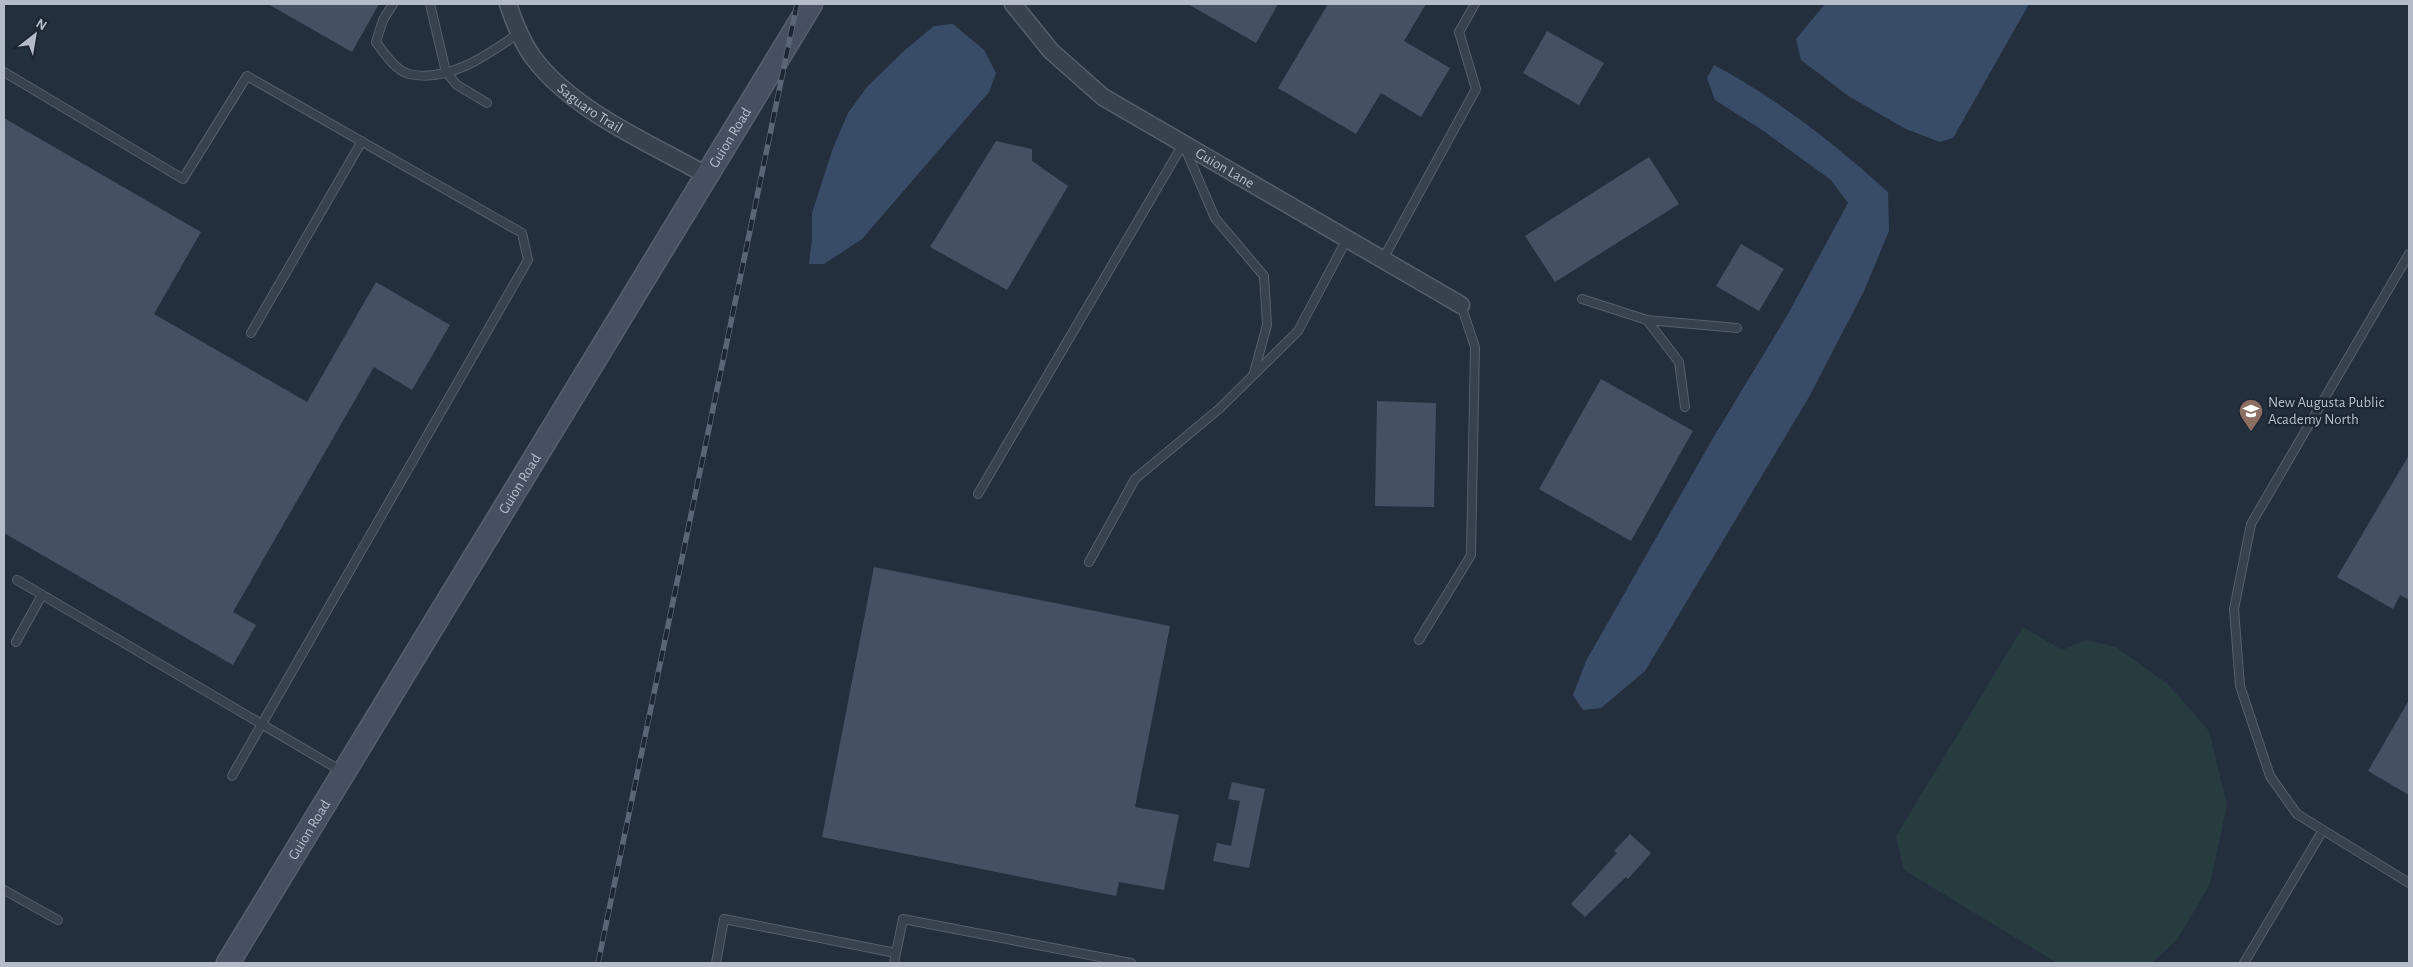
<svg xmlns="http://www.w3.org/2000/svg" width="2413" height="967" font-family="'Alegreya Sans',sans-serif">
<rect width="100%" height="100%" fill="#242f3e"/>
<path fill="#263c3f" d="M2023 627 2062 650 2086 640 2116 647 2168 684 2209 731 2227 805 2210 884 2177 940 2152 963H2057L1904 870 1896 836Z"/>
<path fill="#394c67" d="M1825 4H2029L1953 138 1940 142 1906 129 1850 97 1801 60 1796 39Z
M953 24 984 50 996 73 989 92 862 239 824 264H809L812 239V213L833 148 848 113 867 87 905 50 934 26Z
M1714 65C1778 99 1835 144 1888 192L1889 231 1864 291 1809 397 1645 671 1601 708 1583 710 1573 695 1586 661 1713 438 1788 314 1848 203 1831 180 1762 130 1715 100 1707 78Z"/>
<path fill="#455162" d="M268 4H379L352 52Z
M1188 4H1278L1256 43Z
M1328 4H1426L1404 41 1450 68 1421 117 1381 93 1356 134 1278 88Z
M1547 31 1604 63 1579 105 1523 73Z
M4 118 201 232 154 314 307 402 376 282 450 325 412 390 374 367 233 612 256 625 233 665 4 533Z
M996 141 1032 149V161L1068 186 1007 290 930 247Z
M1649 157 1679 204 1555 282 1525 236Z
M1741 244 1784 269 1759 311 1716 286Z
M1601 379 1693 431 1631 541 1539 489Z
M1377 401 1436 403 1434 507 1375 506Z
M2409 455V600L2400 595 2393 609 2337 577Z
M874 567 1170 626 1135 807 1179 815 1164 890 1119 882 1116 896 822 837Z
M2409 700V795L2368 771Z
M1232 782 1265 789 1249 868 1213 861 1217 843 1231 846 1240 801 1228 799Z
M1630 834 1651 853 1628 879 1626 877 1585 917 1571 904 1617 853 1614 851Z"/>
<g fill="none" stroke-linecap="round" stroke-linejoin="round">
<defs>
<path id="lane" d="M393 4 383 20 376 42C384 53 396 71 409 74 449 83 489 54 519 33
M430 4 446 72 457 85 487 103
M4 72 183 179 247 76 522 233 528 260 232 776
M1185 148 1215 218 1264 276 1267 325 1254 373
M2409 254 2251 524 2234 609 2240 686 2270 776 2297 814 2409 883
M1383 259 1476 89 1459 32 1475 4
M1582 299 1647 320
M251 333 362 141
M1685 407 1679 362 1647 320 1737 328
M978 494 1183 144
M1089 562 1135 479 1219 409 1298 331 1347 239
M17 580 343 772
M1419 640 1471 555 1475 347 1461 305
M16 642 42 595
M4 890 58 920
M716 963 724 919 896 953
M894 963 903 919 1131 963
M2244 963 2323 830"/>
<g id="street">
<path id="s1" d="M508 4C514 22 521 40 532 56 572 111 650 143 708 176"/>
<path id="s2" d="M1013 4 1051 51 1103 97 1461 305"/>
</g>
<g id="secondary">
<path id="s3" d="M228 963 811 4"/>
</g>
</defs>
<use href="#lane" stroke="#565f6c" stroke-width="10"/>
<use href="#street" stroke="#565f6c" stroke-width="19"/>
<use href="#secondary" stroke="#565f6c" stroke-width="25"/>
<use href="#lane" stroke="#38414e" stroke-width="8"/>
<use href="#street" stroke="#38414e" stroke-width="16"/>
<use href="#secondary" stroke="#465061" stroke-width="22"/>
<defs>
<path id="rail" d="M598 963 797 4"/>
</defs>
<use href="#rail" stroke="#5a6575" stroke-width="5.5"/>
<use href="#rail" stroke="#1d2633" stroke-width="4" stroke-dasharray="11" stroke-linecap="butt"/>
</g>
<defs>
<symbol id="school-pin" viewBox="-11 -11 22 30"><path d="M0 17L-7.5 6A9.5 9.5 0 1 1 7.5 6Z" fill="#8d6e63" stroke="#1d2633"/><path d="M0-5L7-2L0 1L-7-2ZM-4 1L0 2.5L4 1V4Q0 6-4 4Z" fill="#fff"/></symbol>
</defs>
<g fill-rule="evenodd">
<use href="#school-pin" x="2237" y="397" width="28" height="38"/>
</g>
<g text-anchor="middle" stroke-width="5" stroke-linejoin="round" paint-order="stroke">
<g font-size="15" fill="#b4bcc9" stroke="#1d2633">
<text dy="5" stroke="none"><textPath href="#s1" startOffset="136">Saguaro Trail</textPath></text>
<text dy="5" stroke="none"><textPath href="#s3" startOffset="966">Guion Road</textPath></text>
<text dy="5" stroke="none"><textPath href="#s2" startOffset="271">Guion Lane</textPath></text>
<text dy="5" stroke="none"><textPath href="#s3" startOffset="561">Guion Road</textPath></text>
<text dy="5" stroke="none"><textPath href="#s3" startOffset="156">Guion Road</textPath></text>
</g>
<g font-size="15" fill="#b4bcc9" stroke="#1d2633" text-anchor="start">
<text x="2268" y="407">New Augusta Public<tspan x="2268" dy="17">Academy North</tspan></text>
</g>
</g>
<rect width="2413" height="967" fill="none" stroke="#b4bcc9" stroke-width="10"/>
<g transform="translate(35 35) rotate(31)" stroke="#1d2633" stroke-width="4" paint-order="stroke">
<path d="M0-4L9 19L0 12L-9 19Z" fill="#b4bcc9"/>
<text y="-8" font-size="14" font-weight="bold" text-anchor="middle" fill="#b4bcc9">N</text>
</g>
</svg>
